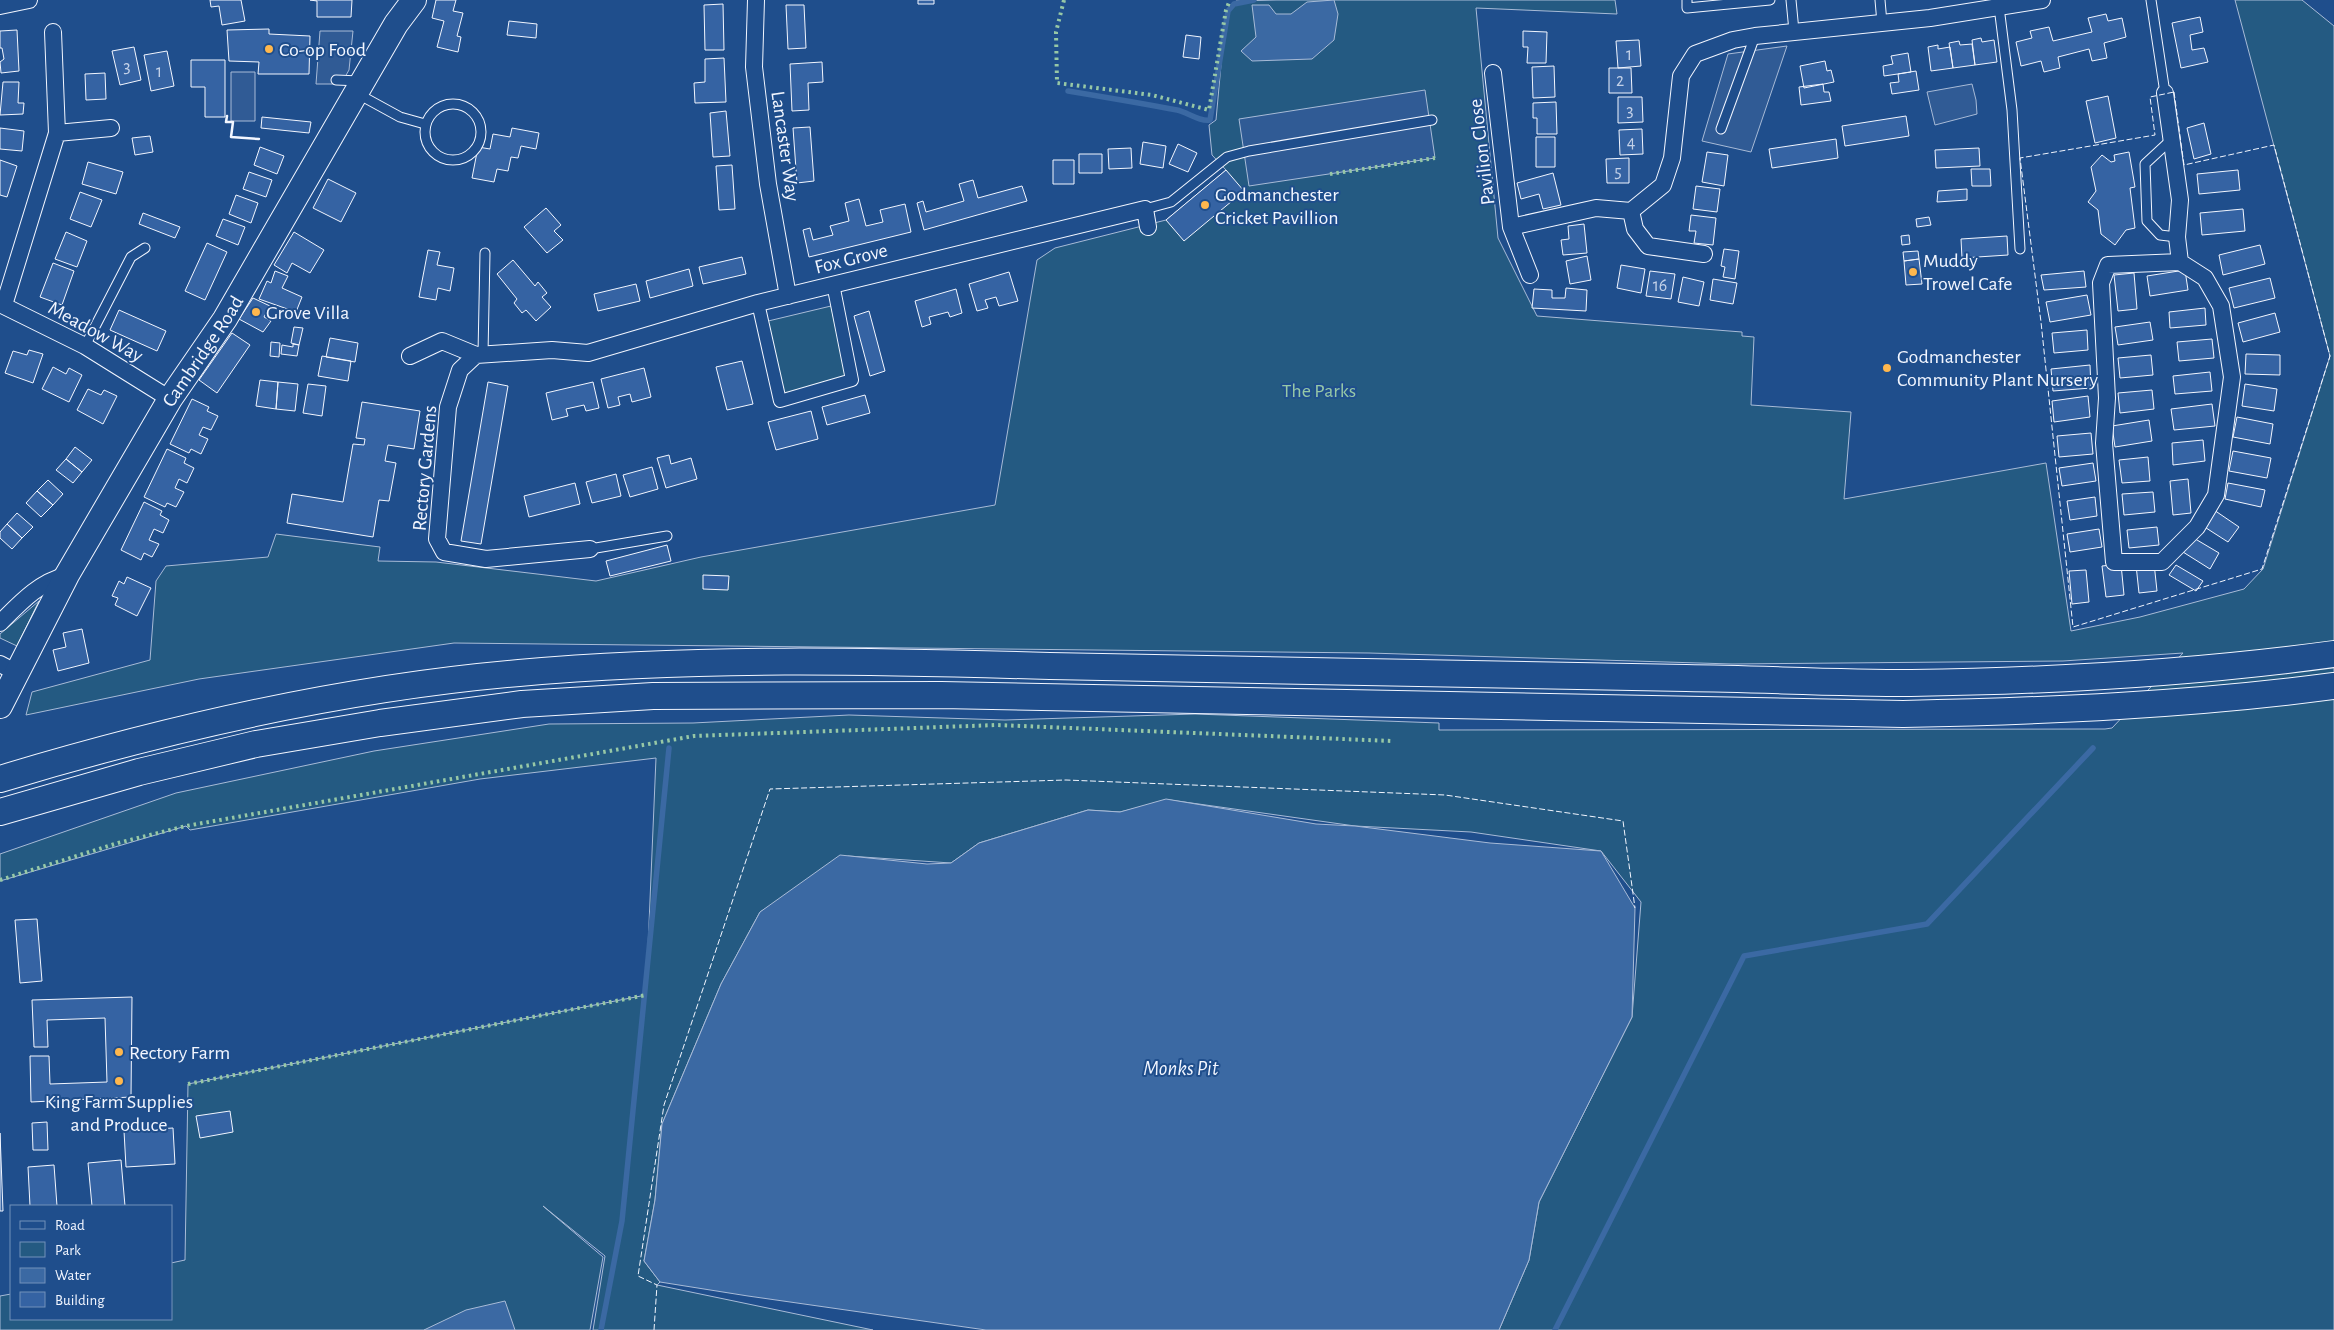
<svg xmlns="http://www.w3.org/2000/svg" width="2334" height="1330" font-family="'Alegreya Sans',sans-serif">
<rect width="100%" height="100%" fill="#1f4e8c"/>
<path fill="#245a82" stroke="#a8bbd7" d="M1277 0H1615L1617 14 1476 8 1498 238 1537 316 1742 332V336L1754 337 1751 405 1851 412 1844 499 2046 463 2071 631 2140 617 2244 589 2263 569 2330 356 2235 0H2302L2334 26V1330H1499L1529 1260 1539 1202 1632 1017 1641 902 1601 851 1471 832 1355 826 1170 800 1120 812 1088 810 979 843 951 863 848 856 760 912 721 984 662 1124 655 1200 644 1261 660 1282 657 1285 873 1330H593L605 1256 543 1206 603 1257 590 1330H0V1296L11 1294V1319H171V1263L185 1260 188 1084 646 995 656 758 480 779 190 830 186 826 0 881V854L176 793 374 751 549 724 693 723 849 715 1005 720 1195 714 1439 723V730L2105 729 2112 728 2183 653 2063 661 1732 664 1369 653 454 643 199 679 26 715 32 692 150 660 156 581 166 566 268 557 276 534 380 547 378 561 436 562 596 581 701 557 995 505 1037 260 1055 248 1166 220 1226 170 1212 155 1209 125 1216 120 1226 10 1236 1Z
M831 306 847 378 784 396 764 322Z
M39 601 17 646 0 638V634Z"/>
<path fill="#305b95" stroke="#a8bbd7" d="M320 31H353L349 70 341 84H316Z
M1787 46 1751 152 1702 141 1728 54Z
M231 72H255V121H231Z
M1972 84 1976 100 1977 114 1935 125 1927 92Z
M1425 90 1435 158 1249 186 1239 119Z"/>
<path fill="#3b69a3" stroke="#a8bbd7" d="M1334 0 1338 14 1334 40 1312 59 1252 61 1241 51 1256 37 1252 5H1269L1276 14H1291L1307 2Z
M1166 799 1316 824 1355 826 1490 843 1601 851 1635 908 1632 1017 1539 1202 1529 1260 1499 1330H986L748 1296 660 1282 644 1261 655 1200 662 1124 721 984 760 912 840 855 927 864 951 863 979 843 1088 810 1120 812Z
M505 1301 515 1330H424L466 1310Z"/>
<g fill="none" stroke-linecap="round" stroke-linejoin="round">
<path stroke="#3b69a3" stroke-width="5.5" d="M1068 91C1104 97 1140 103 1177 110 1187 112 1200 122 1210 120L1228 11 1234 4 1254 0
M601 1330 622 1221 669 748
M1555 1330 1744 956 1927 924 2093 748"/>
</g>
<path fill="#3563a3" stroke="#f2f6ff" d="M210 0H241L245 21 222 25 219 6 211 7Z
M310 0H352L351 17H317V1Z
M436 0H456L453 11 463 13 457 36 461 37 458 52 437 47 444 21 432 18Z
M918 0H934V4H918Z
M723 4 724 50H705L704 5Z
M786 5H804L806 48 788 49Z
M2106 14 2108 21 2122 18 2126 37 2104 43 2107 58 2092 61 2089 49 2058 57 2060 68 2044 72 2041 61 2021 66 2016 42 2032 38 2030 31 2049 27 2053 41 2092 32 2088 18Z
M2200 17 2203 32 2190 35 2192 50 2204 48 2208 62 2181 68 2172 23Z
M509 21 537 24 536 38 507 35Z
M269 29V34L310 36 309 74H258L259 62 229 61 227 30Z
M17 30 19 71 1 73 0 62 4 59 2 48H0V31Z
M1523 31 1547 32 1546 63H1527L1528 47H1523Z
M1186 35 1201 37 1199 59 1183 57Z
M1981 38 1982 42 1994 40 1997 62 1975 65 1972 40Z
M1639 40 1641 66 1618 68 1616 41Z
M1959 41 1960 45 1972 44 1975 65 1953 68 1949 43Z
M1938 45V49L1950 47 1953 68 1931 71 1928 47Z
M134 47 141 80 120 85 112 51Z
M167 51 174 86 151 91 144 55Z
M1908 53 1911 72 1884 76 1883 66 1893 64 1891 56Z
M724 58 726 102 695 103 694 83 705 82V59Z
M191 60H225V117H205V87H191Z
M1825 61 1827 71 1831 70 1834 82 1804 88 1800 66Z
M822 62 823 82 808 83 809 110 792 111 790 64Z
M1554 66 1555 97 1533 98 1532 67Z
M1609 68H1631L1632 93H1609Z
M1916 71 1919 90 1892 94 1890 83 1899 82 1898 74Z
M105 73 106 99 86 100 85 74Z
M3 82H19L18 103H24L23 114 0 115Z
M1823 84 1824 92H1829L1831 101 1801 105 1799 87Z
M2108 96 2116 138 2095 143 2086 101Z
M1618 97H1642L1643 122 1618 123Z
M1556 102 1557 134H1537V118H1533V103Z
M726 111 730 156 713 157 710 113Z
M1906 116 1909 136 1845 146 1842 126Z
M262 117 311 122 309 133 261 128Z
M2204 123 2211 154 2194 159 2187 128Z
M810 127 814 181 797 183 793 128Z
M0 128 24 131 22 151 0 149Z
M512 128 539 133 536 149 521 146 518 158 511 157 508 171 497 169 494 182 472 178 478 147 490 149 493 134 510 137Z
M1642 129 1643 154 1620 155 1619 130Z
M150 136 153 152 135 155 132 138Z
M1536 137H1555V167H1536Z
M1836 139 1838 158 1772 168 1769 149Z
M1143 142 1166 146 1163 168 1140 164Z
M1178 144 1197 153 1188 172 1169 164Z
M260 147 284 156 277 174 254 165Z
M1131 148 1132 168 1109 169 1108 149Z
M1979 148 1980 166 1936 168 1935 150Z
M1707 152 1728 155 1724 186 1702 182Z
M2129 152 2135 187 2130 188 2135 228 2126 230 2115 245 2101 234 2098 210 2088 202 2096 191 2091 167 2102 155 2111 162 2115 161 2114 155Z
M1079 154H1102V173H1079Z
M1629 158V183H1607L1606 159Z
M0 160 17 166 7 197 0 195Z
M1053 160H1074V184H1053Z
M88 162 123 172 116 194 82 184Z
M732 165 735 209 719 210 716 166Z
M1971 169H1990L1991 186H1972Z
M1226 170 1244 191 1184 241 1166 220Z
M2238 170 2240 190 2199 194 2197 174Z
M249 172 272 180 266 197 243 189Z
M1553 173 1561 205 1543 209 1539 194 1521 199 1517 183Z
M328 179 356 193 341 222 313 208Z
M973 180 978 198 1022 186 1027 201 924 230 917 203 923 201 926 212 964 201 959 184Z
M1696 186 1720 189 1717 212 1693 209Z
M1967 189V200L1937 202 1938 191Z
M80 192 102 200 91 227 70 219Z
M236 195 258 203 251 223 229 214Z
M859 199 866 226 883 222 880 210 905 204 911 232 809 257 803 230 810 228 813 240 833 235 830 226 849 221 845 203Z
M546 208 561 225 554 231 563 240 547 253 524 227Z
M2243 209 2245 231 2202 235 2200 213Z
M143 213 180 227 175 238 139 224Z
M1691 215 1716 218 1713 245 1694 243 1696 231H1689Z
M1929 217 1931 225 1917 227 1916 219Z
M223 219 245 227 238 245 216 236Z
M1584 224 1587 253 1563 255 1561 240 1569 239 1568 226Z
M66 232 87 241 77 267 55 259Z
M294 232 324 250 310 273 292 263 287 273 274 265Z
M1909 235 1910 244 1902 245 1901 236Z
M2007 236 2008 255 1962 258 1961 239Z
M207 243 227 252 205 300 185 291Z
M2260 245 2265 264 2223 275 2219 255Z
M1724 249 1739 251 1735 279 1723 277 1725 267 1721 266Z
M428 250 440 252 437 265 454 268 450 291 438 288 436 300 419 297Z
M1918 251 1919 259 1904 261 1903 252Z
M1587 256 1591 280 1570 284 1566 261Z
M742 257 746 274 703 284 699 267Z
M1919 259 1922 284 1906 285 1904 261Z
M513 260 535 286 538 282 547 293 542 297 551 307 536 321 526 310 522 313 514 303 517 299 497 274Z
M53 263 74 271 62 305 40 297Z
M1621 265 1645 269 1641 293 1617 288Z
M689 269 693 286 650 298 646 281Z
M2185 270 2188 290 2150 296 2147 276Z
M275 271 288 276 282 288 302 297 296 312 259 299 267 281 271 283Z
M1650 271 1675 274 1671 299 1646 296Z
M2084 271 2086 287 2044 290 2041 275Z
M1009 272 1018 301 999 306 996 297 985 300 988 308 977 311 969 284Z
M2134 273 2137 309 2118 311 2114 275Z
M1683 277 1704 282 1699 306 1678 302Z
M2270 278 2275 298 2234 308 2229 288Z
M1713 279 1737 283 1733 304 1710 300Z
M636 284 640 301 598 311 594 294Z
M1566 288 1587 290 1586 311 1532 308 1534 289 1552 290V298H1565Z
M956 289 962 313 950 317 948 312 929 317 931 324 922 327 915 301Z
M2087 295 2091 315 2050 322 2046 302Z
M253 298 270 306 264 317 271 321 263 332 239 319Z
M2205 308 2206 325 2170 328 2169 312Z
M119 310 166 331 157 351 110 330Z
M869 311 885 371 870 376 854 316Z
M2275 313 2280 332 2243 342 2238 323Z
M2150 322 2153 340 2118 345 2115 327Z
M294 327 303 328 299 345 291 343Z
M2087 330 2088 350 2054 353 2052 333Z
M232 333 250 345 217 393 199 380Z
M330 338 358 343 355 362 326 357Z
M2212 339 2214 358 2179 361 2177 342Z
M271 342 280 343 279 357 270 356Z
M293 344 299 345 297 356 281 354 282 345 293 347Z
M29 350 43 354 33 383 5 373 13 351 27 355Z
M2246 354 2280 355V375L2245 374Z
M2151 355 2153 375 2120 378 2118 358Z
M322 356 351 361 348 381 318 376Z
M742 361 753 404 727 410 716 367Z
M2090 365 2091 388 2053 391 2051 369Z
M53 367 66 374 69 368 82 375 69 402 42 389Z
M644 368 651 397 632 402 630 394 618 397 620 405 608 408 601 379Z
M2210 372 2212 391 2175 394 2173 376Z
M260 380 278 382 276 409 256 406Z
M278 382 298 384 295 411 276 409Z
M488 382 508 386 481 544 461 541Z
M593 382 599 408 586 411 584 405 566 409 568 416 552 420 546 393Z
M308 384 326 386 322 416 303 413Z
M2245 384 2277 389 2274 411 2242 406Z
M88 389 101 395 104 390 117 396 103 424 77 410Z
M2152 390 2154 409 2120 413 2118 393Z
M865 395 870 413 827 425 822 407Z
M2088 396 2090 417 2054 422 2052 401Z
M192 399 209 407 207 411 218 416 211 430 203 427 199 435 208 439 201 454 191 449 189 453 170 444Z
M362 402 420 411 414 449 388 445 385 461 396 463 389 501 379 500 373 537 287 523 292 494 343 502 353 444 364 445 365 439 356 438Z
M2212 404 2215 426 2174 430 2171 409Z
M811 411 818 439 776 450 768 422Z
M2237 417 2273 424 2270 444 2233 437Z
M2149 420 2152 441 2115 447 2112 426Z
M2091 433 2093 454 2059 457 2057 436Z
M2203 440 2205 461 2173 465 2172 443Z
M75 447 92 460 82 472 66 459Z
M167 449 186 458 184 463 194 468 187 483 179 479 175 488 184 492 176 507 167 503 165 507 144 497Z
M2233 451 2271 458 2267 478 2229 471Z
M669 455 671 464 691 458 697 479 666 488 657 458Z
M2148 457 2150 481 2122 483 2119 460Z
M66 459 82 472 73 483 56 470Z
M2093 463 2096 481 2062 486 2059 468Z
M652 467 658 489 630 497 623 475Z
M616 474 621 496 592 503 586 482Z
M2188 479 2191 513 2173 515 2170 481Z
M48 480 63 494 53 505 37 491Z
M575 483 580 504 529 517 524 496Z
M2228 483 2265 490 2261 507 2225 499Z
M37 491 53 505 41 517 26 503Z
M2153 492 2155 512 2124 515 2122 494Z
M2095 497 2097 516 2070 520 2067 501Z
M144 502 162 511 160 515 169 520 163 533 154 529 149 540 159 544 152 557 144 553 141 560 121 550Z
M2214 510 2239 527 2228 542 2203 526Z
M17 513 33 527 22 538 7 524Z
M7 524 22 538 12 549 0 538V532Z
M2157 527 2159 545 2129 548 2127 530Z
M2099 529 2102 547 2070 552 2067 534Z
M2192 537 2219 553 2210 569 2183 552Z
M667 545 671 561 610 576 606 561Z
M2154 563 2157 591 2139 593 2136 565Z
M2121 564 2124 595 2106 597 2102 566Z
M2176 565 2203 581 2196 591 2169 575Z
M2086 570 2089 602 2072 604 2069 571Z
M703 575 729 576 728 590 703 589Z
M127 577 151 588 137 616 115 605 118 598 112 596 119 581 124 584Z
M82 629 89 663 58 671 53 650 66 647 63 633Z
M37 919 42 981 20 983 15 920Z
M132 997 131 1097 31 1102 30 1056H49L50 1084 107 1082 105 1018 47 1020 48 1047H34L32 1000Z
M230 1111 233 1132 200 1138 196 1116Z
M47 1122 48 1150H33L32 1123Z
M173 1128 175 1164 126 1167 124 1131Z
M0 1133 3 1211H0Z
M121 1160 125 1206H92L88 1163Z
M54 1165 57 1206H30L28 1167Z"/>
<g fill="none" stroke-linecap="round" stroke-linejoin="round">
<defs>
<path id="service" d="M1687 0V8L1770 0
M1791 0 1794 31
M1880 0 1882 23
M2151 0 2165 93
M1999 7 2012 110 2020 249
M336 80 360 81
M358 94 400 117 425 124
M425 132a28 28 0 1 1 56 0a28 28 0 1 1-56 0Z
M1721 129 1755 36
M2172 139 2145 164 2147 221 2160 235 2177 237
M1145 209 1171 202 1227 157 1249 151 1432 120
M85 346 131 257 145 248
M483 354 485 253
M590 549 667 536"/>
<path id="pedestrian" d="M758 303 780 401 852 380 833 284"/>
<path id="minor" d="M756 0 754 67 768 184 788 296
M0 6 29 0
M1493 73 1511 227 1530 275
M2165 93 2180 200 2177 237 2180 262 2205 278 2221 306 2232 377 2216 495 2197 527 2162 562H2114L2104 443 2107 398 2101 283 2108 265 2180 262
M57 133 111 128
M1631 211 1635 229 1648 246 1704 254
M1511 227 1596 208 1631 211 1663 185 1672 158 1681 76 1695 54 1733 40 1755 36 1930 18 2042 0
M0 304 85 346 170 399
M4 305 57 133 53 32
M410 356 442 341 476 355
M590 549 486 559 444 552 437 539 448 407 460 370 476 355 552 350 588 353 758 303 1145 209 1148 227
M0 623C21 602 38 583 67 575
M0 664 17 673"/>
<g id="secondary">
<path id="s1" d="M0 706 67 575 170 399 225 319 396 24 414 0"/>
</g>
<path id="primary" d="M0 779C169 728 343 688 519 673 696 657 873 661 1050 666 1262 671 1474 675 1686 678 1761 679 1836 683 1911 683 2051 681 2194 673 2334 654
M0 812 139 772 256 744 380 723 522 704 653 696 941 695 1903 714C2047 711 2191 705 2334 686"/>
</defs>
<use href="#service" stroke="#f2f6ff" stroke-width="11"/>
<use href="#pedestrian" stroke="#f2f6ff" stroke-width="14"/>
<use href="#minor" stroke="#f2f6ff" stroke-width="18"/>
<use href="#secondary" stroke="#f2f6ff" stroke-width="26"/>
<use href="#primary" stroke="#f2f6ff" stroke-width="28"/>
<use href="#service" stroke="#1f4e8c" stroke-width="9"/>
<use href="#pedestrian" stroke="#1f4e8c" stroke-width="12"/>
<use href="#minor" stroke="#1f4e8c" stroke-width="16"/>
<use href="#secondary" stroke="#1f4e8c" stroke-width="24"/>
<use href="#primary" stroke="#1f4e8c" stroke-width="26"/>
<path stroke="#97c8a6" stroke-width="4" stroke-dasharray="2.5 4" stroke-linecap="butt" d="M1064 0 1056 32 1057 83 1152 95 1209 110 1226 10 1230 0
M1330 174 1435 158
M0 880 118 843 186 826 694 736 997 725 1391 741
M188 1084 646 995"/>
<path stroke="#f2f6ff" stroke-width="1" stroke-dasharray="6 2.5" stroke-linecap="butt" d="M2174 92 2184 165 2274 145 2330 356 2262 569 2073 627 2041 322 2020 158 2155 135 2150 97Z
M654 1330 657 1285 638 1276 664 1105 770 789 1066 780 1445 795 1623 821 1635 908"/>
<path stroke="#f2f6ff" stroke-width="2.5" d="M227 116 226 122H233L231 137 259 139"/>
</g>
<g fill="#ffb74d" stroke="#1f4e8c" stroke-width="2">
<circle cx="269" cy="49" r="5"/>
<circle cx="1205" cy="205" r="5"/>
<circle cx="1913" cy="272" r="5"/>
<circle cx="256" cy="312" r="5"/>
<circle cx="1887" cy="368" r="5"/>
<circle cx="119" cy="1052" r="5"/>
<circle cx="119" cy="1081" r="5"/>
</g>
<g text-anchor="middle" stroke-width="4" stroke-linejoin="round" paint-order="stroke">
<g font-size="18" fill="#c3d1e8">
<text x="1629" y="60">1</text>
<text x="127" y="72">3</text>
<text x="159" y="77">1</text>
<text x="1620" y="86">2</text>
<text x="1630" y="116">3</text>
<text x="1631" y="148">4</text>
<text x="1618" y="177">5</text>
<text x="1660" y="291">16</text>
</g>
<g font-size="20" fill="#f2f6ff" stroke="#1f4e8c" text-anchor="start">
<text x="279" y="56">Co-op Food</text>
<text x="1215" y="201">Godmanchester<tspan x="1215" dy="23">Cricket Pavillion</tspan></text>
<text x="1923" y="267">Muddy<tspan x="1923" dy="23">Trowel Cafe</tspan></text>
<text x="266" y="319">Grove Villa</text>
<text x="1897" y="363">Godmanchester<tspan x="1897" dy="23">Community Plant Nursery</tspan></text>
<text x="129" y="1059">Rectory Farm</text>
<text x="119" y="1108" text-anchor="middle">King Farm Supplies<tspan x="119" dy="23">and Produce</tspan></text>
</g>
<g font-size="20" fill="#f2f6ff" stroke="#1f4e8c">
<text transform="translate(786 146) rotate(82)" y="7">Lancaster Way</text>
<text transform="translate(1481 152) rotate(-97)" y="7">Pavilion Close</text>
<text transform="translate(851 258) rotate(-14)" y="7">Fox Grove</text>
<text transform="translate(96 331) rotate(29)" y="7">Meadow Way</text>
<text dy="7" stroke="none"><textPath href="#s1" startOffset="409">Cambridge Road</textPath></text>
<text transform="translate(424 468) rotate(-85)" y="7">Rectory Gardens</text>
</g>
<g font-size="20" fill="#97c8a6" stroke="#1f4e8c">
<text x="1319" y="397">The Parks</text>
</g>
<g font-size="21" font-style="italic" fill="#f2f6ff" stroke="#1f4e8c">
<text x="1181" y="1075">Monks Pit</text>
</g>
</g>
<rect x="10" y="1205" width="162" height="115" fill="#1f4e8c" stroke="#7391ba"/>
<rect x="20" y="1221" width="25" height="8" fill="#1f4e8c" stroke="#7391ba"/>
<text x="55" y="1230" font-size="15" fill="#f2f6ff">Road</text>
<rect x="20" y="1242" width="25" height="15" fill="#245a82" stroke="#7391ba"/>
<text x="55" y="1255" font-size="15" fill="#f2f6ff">Park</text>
<rect x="20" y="1268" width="25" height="15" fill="#3b69a3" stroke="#7391ba"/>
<text x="55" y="1280" font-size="15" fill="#f2f6ff">Water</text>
<rect x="20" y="1292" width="25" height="15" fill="#3563a3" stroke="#7391ba"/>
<text x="55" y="1305" font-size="15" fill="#f2f6ff">Building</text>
</svg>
